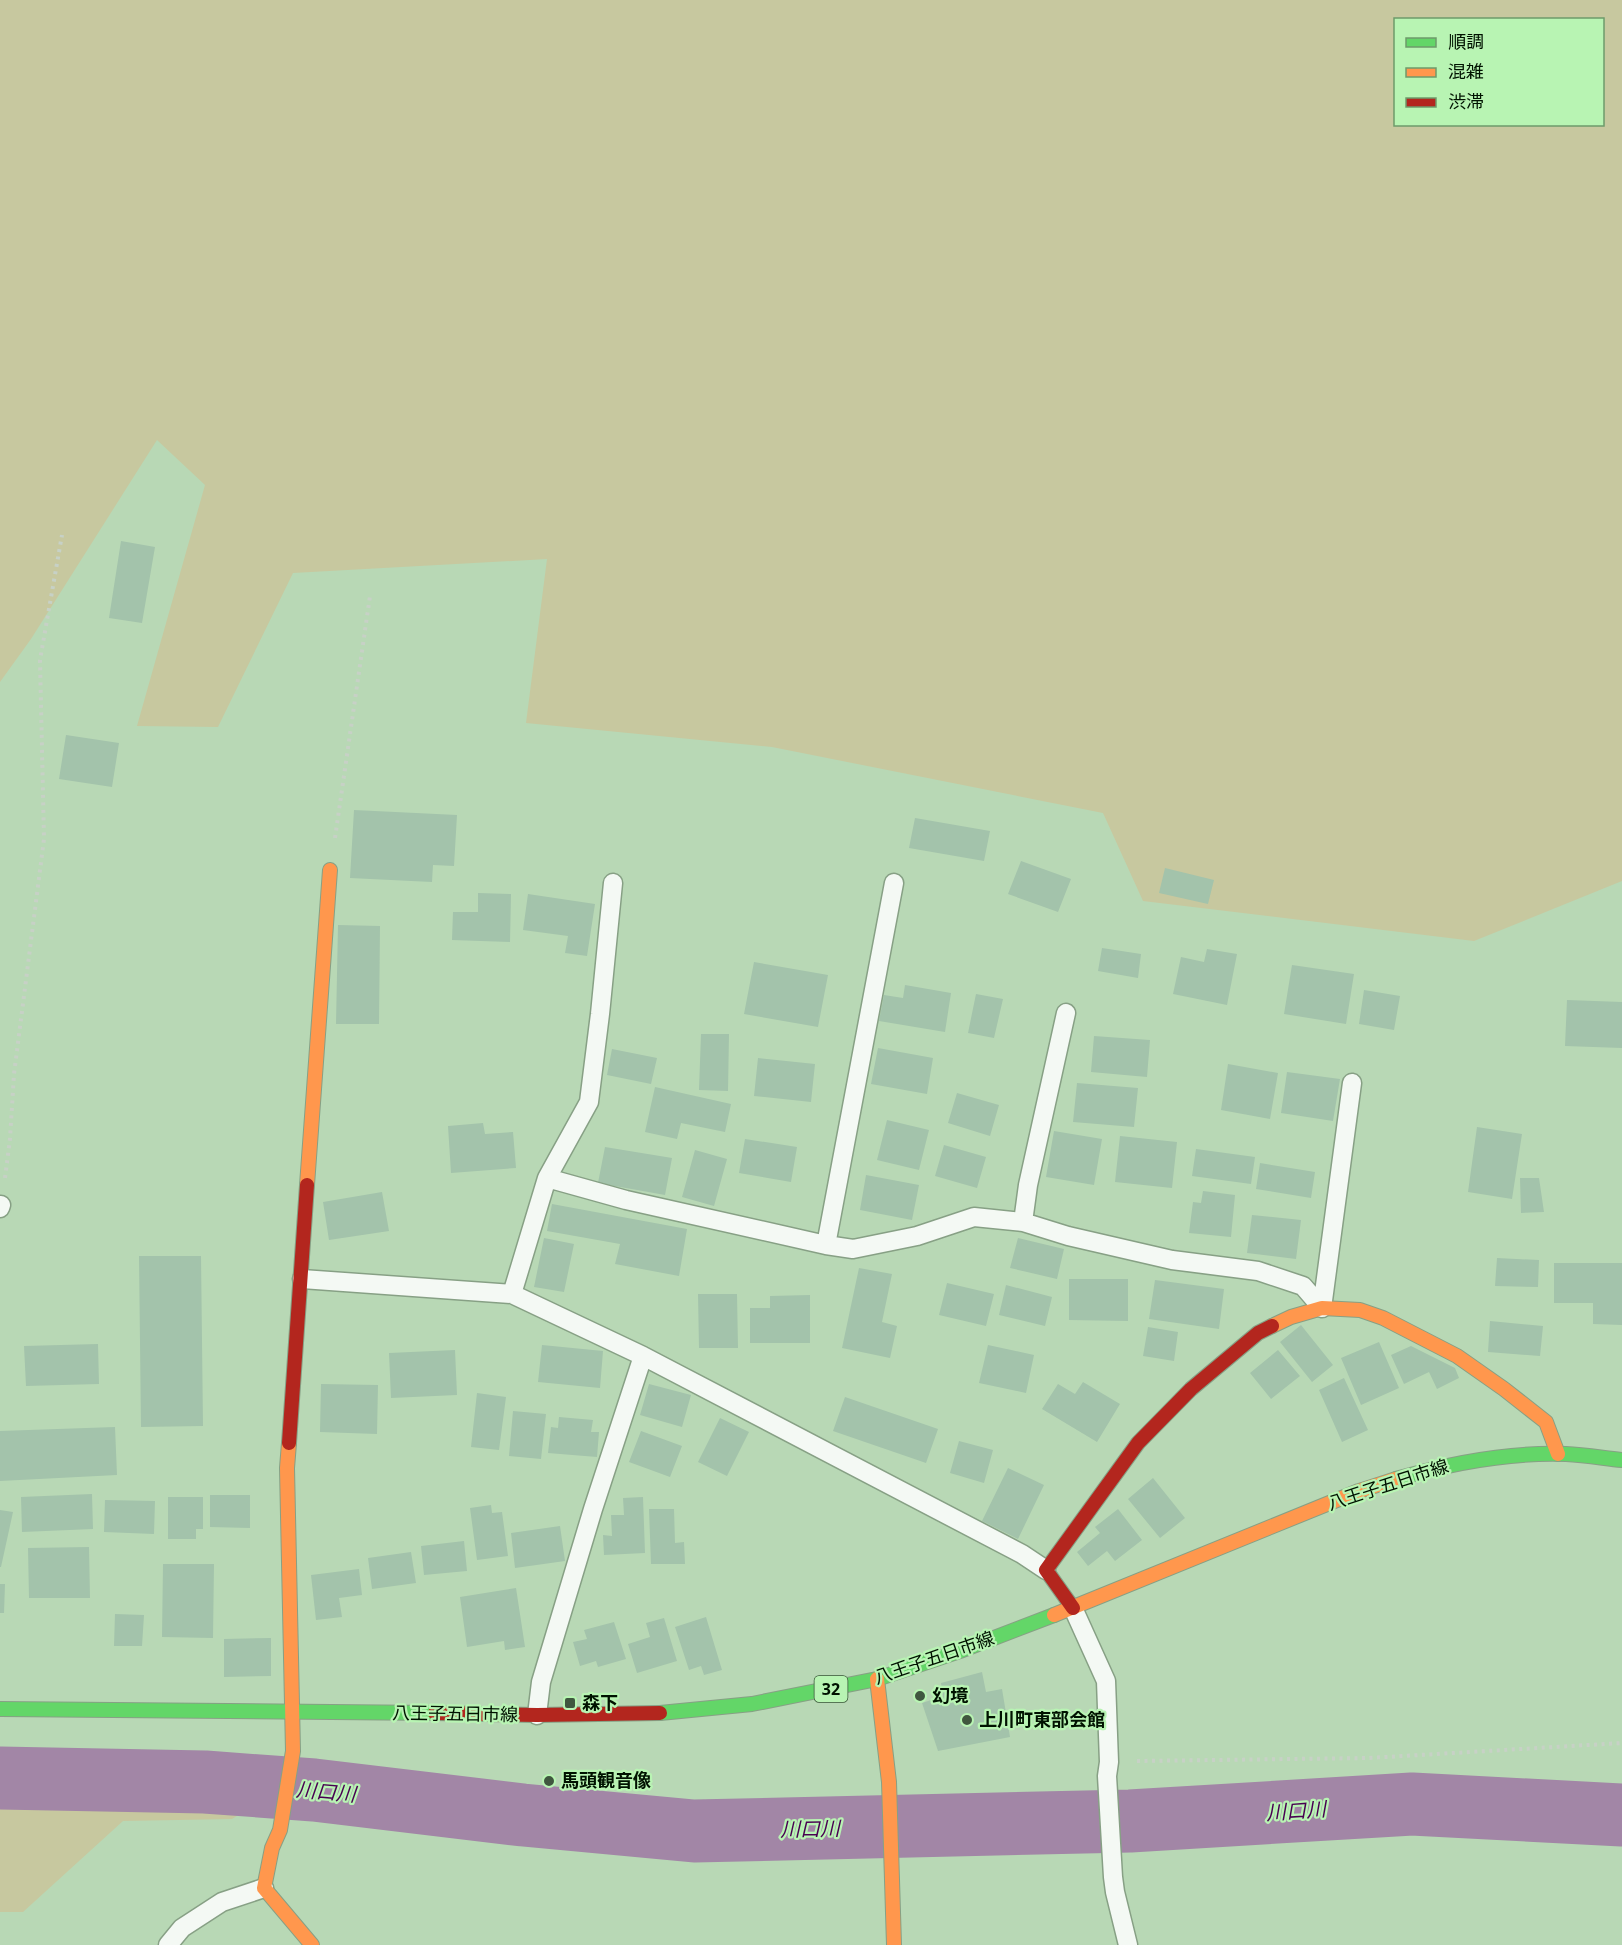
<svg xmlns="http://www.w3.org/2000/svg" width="1622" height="1945" font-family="'Noto Sans','Noto Sans JP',sans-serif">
<rect width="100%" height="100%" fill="#b8d8b5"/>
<path fill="#c7c89f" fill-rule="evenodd" d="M0 0H1622V881L1474 941 1143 901 1103 813 772 747 526 723 547 559 293 573 218 727 137 726 205 485 157 440 31 639 0 682ZM1396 20H1602V124H1396Z
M0 1764 251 1807 232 1819 123 1821 23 1912H0Z"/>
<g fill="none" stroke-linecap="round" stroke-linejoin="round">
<path stroke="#a286a6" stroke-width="63" d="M0 1778 205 1782 314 1790 523 1815 694 1831 1130 1821 1412 1804 1622 1815"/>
</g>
<path fill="#a3c3ab" d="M121 541 155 547 142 623 109 618Z
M66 735 119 743 112 787 59 779Z
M354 810 457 815 454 866 433 865 432 882 350 878Z
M915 818 990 831 984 861 909 848Z
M1021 861 1071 879 1058 912 1008 894Z
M1165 868 1214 880 1208 904 1159 893Z
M478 893 511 894 510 942 452 940 453 912H478Z
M528 894 595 904 587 956 565 953 568 936 523 930Z
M338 925 380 926 379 1024H336Z
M1102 948 1141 954 1138 978 1098 971Z
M1207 949 1237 954 1227 1005 1173 994 1181 957 1204 962Z
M754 962 828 975 818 1027 744 1014Z
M1292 965 1354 974 1346 1024 1284 1014Z
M905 985 951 993 945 1032 879 1021 884 995 903 998Z
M1364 990 1400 996 1394 1030 1359 1024Z
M976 994 1003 999 994 1038 968 1033Z
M1567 1000 1622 1002V1048L1565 1046Z
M701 1034H729L728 1091 699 1090Z
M1094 1036 1150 1040 1147 1077 1091 1072Z
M878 1048 933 1058 927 1094 871 1084Z
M612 1049 657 1058 651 1084 607 1075Z
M758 1058 815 1064 811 1102 754 1096Z
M1228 1064 1278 1073 1270 1119 1221 1110Z
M1287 1072 1340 1079 1333 1121 1281 1113Z
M1077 1083 1138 1088 1134 1127 1073 1122Z
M655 1087 731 1104 725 1132 681 1123 677 1139 645 1132Z
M957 1093 999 1105 990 1136 948 1123Z
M887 1120 929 1130 919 1170 877 1160Z
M483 1123 485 1134 513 1132 516 1168 451 1173 448 1126Z
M1477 1127 1522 1134 1512 1199 1468 1192Z
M1054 1131 1102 1139 1094 1185 1046 1177Z
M1120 1136 1177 1142 1172 1188 1115 1182Z
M745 1139 797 1147 791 1182 739 1173Z
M944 1145 986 1157 977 1188 935 1176Z
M605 1147 672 1158 665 1195 598 1183Z
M1196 1149 1255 1157 1251 1184 1192 1176Z
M695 1150 727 1159 714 1206 682 1197Z
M1260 1163 1315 1172 1311 1198 1256 1189Z
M866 1175 919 1185 912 1220 860 1210Z
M1520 1178H1539L1544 1212 1521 1213Z
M1203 1191 1235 1195 1231 1237 1189 1233 1193 1202 1201 1203Z
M382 1192 389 1231 329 1240 323 1202Z
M552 1204 687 1229 679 1276 615 1264 620 1244 547 1231Z
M1252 1215 1301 1220 1296 1259 1247 1253Z
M544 1238 574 1244 564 1292 534 1287Z
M1018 1238 1064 1249 1057 1279 1010 1268Z
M139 1256H201L203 1426 141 1427Z
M1497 1258 1539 1260 1538 1287 1495 1286Z
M1554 1263H1622V1325L1593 1324V1303H1554Z
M859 1268 892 1274 882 1322 897 1326 890 1358 842 1348Z
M1069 1279H1128V1321L1069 1320Z
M1155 1280 1224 1289 1219 1329 1149 1319Z
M947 1283 994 1294 986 1326 939 1315Z
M1006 1285 1052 1297 1045 1326 999 1315Z
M698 1294H737L738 1348H699Z
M810 1295V1343H750V1308H770V1296Z
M1490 1321 1543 1326 1540 1356 1488 1352Z
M1301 1325 1333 1365 1312 1382 1280 1342Z
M1148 1327 1178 1332 1174 1361 1143 1356Z
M1379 1342 1399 1388 1361 1405 1341 1358Z
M98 1344 99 1384 26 1386 24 1346Z
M542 1345 603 1351 600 1388 538 1382Z
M988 1345 1034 1355 1026 1393 979 1383Z
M1411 1346 1455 1368 1459 1378 1437 1389 1429 1372 1404 1384 1391 1355Z
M455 1350 457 1395 391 1398 389 1353Z
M1278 1350 1300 1376 1271 1399 1250 1373Z
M1344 1378 1368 1430 1342 1442 1319 1390Z
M1083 1382 1120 1404 1097 1442 1042 1409 1058 1384 1075 1394Z
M321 1384 378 1385 377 1434 320 1432Z
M649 1384 691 1395 682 1427 640 1415Z
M477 1393 506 1397 499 1450 471 1447Z
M845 1397 938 1429 926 1463 833 1431Z
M513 1411 546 1414 541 1459 509 1456Z
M559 1417 593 1420 591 1432H599L597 1457 548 1453 551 1427 558 1428Z
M720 1418 749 1432 727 1476 698 1462Z
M115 1427 117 1475 0 1481V1431Z
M641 1431 682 1446 670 1477 629 1462Z
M959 1441 993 1450 984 1483 950 1473Z
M1008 1468 1044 1485 1018 1539 982 1521Z
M1153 1478 1185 1518 1160 1538 1128 1499Z
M92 1494 93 1529 22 1532 21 1497Z
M210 1495H250V1528L210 1527Z
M168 1497H203V1529H196V1539H168Z
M643 1497 645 1553 604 1555 603 1535 612 1536 611 1515H624L623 1498Z
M105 1500 155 1501 154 1534 104 1532Z
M491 1505 492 1513 502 1512 508 1556 477 1560 470 1508Z
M649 1509H674L675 1543 684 1542 685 1564H651Z
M1118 1509 1142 1540 1115 1561 1107 1551 1088 1566 1077 1552 1100 1533 1095 1527Z
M0 1510 13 1512 1 1567H0Z
M560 1526 565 1561 515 1568 511 1533Z
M464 1541 467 1571 424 1575 421 1546Z
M89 1547 90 1598H29L28 1548Z
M411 1552 416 1583 372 1589 368 1558Z
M163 1564H214L213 1638 162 1637Z
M359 1569 362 1595 339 1598 342 1617 316 1620 311 1575Z
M0 1584H5L4 1613H0Z
M516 1588 525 1647 505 1650 504 1641 467 1647 460 1597Z
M115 1614 144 1615 142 1646H114Z
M706 1617 722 1670 704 1675 701 1666 689 1670 675 1627Z
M664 1618 677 1661 637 1673 628 1644 650 1637 646 1623Z
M614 1622 626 1659 598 1667 596 1661 580 1666 573 1642 587 1639 584 1630Z
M271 1638V1676L224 1677V1639Z
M982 1672 986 1692 1002 1689 1010 1737 938 1751 922 1703 943 1696 941 1683Z"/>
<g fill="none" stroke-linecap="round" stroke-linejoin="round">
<defs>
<path id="lane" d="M547 1178 589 1102 600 1014 613 883
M0 1208 1 1205
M1023 1222 1028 1185 1066 1013
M826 1245 894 883
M302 1279 512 1294
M1322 1308 1352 1083
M643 1356 1022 1554 1046 1570
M1073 1608 1106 1681 1109 1762 1107 1776 1113 1877 1115 1892 1128 1945
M537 1715 541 1682 593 1509 643 1356 512 1294 547 1178 626 1200 826 1245 853 1249 917 1236 974 1217 1023 1222 1068 1236 1172 1260 1258 1271 1303 1286 1322 1308
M168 1945 182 1928 222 1902 264 1888"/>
<path id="fast" d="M1396 1479C1451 1463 1509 1452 1566 1454 1585 1455 1603 1458 1622 1460
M0 1709 435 1713
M660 1713 752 1704 877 1679 960 1651 1054 1615"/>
<path id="slow" d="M307 1185 330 870
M1272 1326 1291 1317 1322 1308 1360 1310 1383 1318 1457 1356 1504 1389 1546 1422 1558 1454
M289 1443 287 1468 293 1751 280 1830 272 1848 264 1888 312 1945
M1054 1615 1359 1491 1396 1479
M877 1679 889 1782 894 1945"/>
<path id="jam" d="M289 1443 307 1185
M1073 1608 1046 1570 1138 1443 1191 1389 1258 1333 1272 1326
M435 1713 537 1715 660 1713"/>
</defs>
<use href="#lane" stroke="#87a085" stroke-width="21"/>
<use href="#fast" stroke="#87a085" stroke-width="16"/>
<use href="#slow" stroke="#87a085" stroke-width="16"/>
<use href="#jam" stroke="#87a085" stroke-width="16"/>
<path stroke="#c7d1c6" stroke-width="4" stroke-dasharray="3 4.5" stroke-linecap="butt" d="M335 838 370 596
M5 1178 10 1139 14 1074 44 839 40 660 62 535
M1137 1761 1369 1758 1622 1743"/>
<use href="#lane" stroke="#f4f9f4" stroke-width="18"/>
<use href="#fast" stroke="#63d668" stroke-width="14"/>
<use href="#slow" stroke="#ff974d" stroke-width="14"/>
<use href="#jam" stroke="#b3261e" stroke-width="14"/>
</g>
<g fill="#40573f" stroke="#b8f4b3" stroke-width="2">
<circle cx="920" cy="1696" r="6"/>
<rect x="564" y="1697" width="12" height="12" rx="3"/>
<circle cx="967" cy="1720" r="6"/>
<circle cx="549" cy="1781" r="6"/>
</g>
<g text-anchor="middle" stroke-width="4.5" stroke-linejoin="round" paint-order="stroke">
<rect fill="#b8f4b3" stroke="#375636" stroke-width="1.5" x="814.5" y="1676" width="33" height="26" rx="4.5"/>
<g font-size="16" font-weight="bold" fill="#001200">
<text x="831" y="1695">32</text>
</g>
<g font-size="18" fill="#001200" stroke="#b8f4b3">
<text transform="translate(1388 1485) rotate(-18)" y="6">八王子五日市線</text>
<text transform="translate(934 1658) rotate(-19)" y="6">八王子五日市線</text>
<text transform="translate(455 1714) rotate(1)" y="6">八王子五日市線</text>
</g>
<g font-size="18" font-weight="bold" fill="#001200" stroke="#b8f4b3" text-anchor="start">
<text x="932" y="1702">幻境</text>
<text x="582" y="1709">森下</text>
<text x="979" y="1726">上川町東部会館</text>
<text x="561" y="1787">馬頭観音像</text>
</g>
<g font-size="20" font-style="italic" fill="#490052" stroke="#b8f4b3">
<text transform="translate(326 1792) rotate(5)" y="7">川口川</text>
<text transform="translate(1296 1811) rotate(-4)" y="7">川口川</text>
<text transform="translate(810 1829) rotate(-1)" y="7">川口川</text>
</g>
</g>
<rect x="1394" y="18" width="210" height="108" fill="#b8f4b3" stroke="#6e9a6b" stroke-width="1.5"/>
<rect x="1406" y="38" width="30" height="9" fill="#63d668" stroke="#6e9a6b" stroke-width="1.5"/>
<text x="1448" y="48" font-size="18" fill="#001200">順調</text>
<rect x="1406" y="68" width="30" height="9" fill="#ff974d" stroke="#6e9a6b" stroke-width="1.5"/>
<text x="1448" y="78" font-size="18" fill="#001200">混雑</text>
<rect x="1406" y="98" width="30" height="9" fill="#b3261e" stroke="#6e9a6b" stroke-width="1.5"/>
<text x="1448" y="108" font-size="18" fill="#001200">渋滞</text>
</svg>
